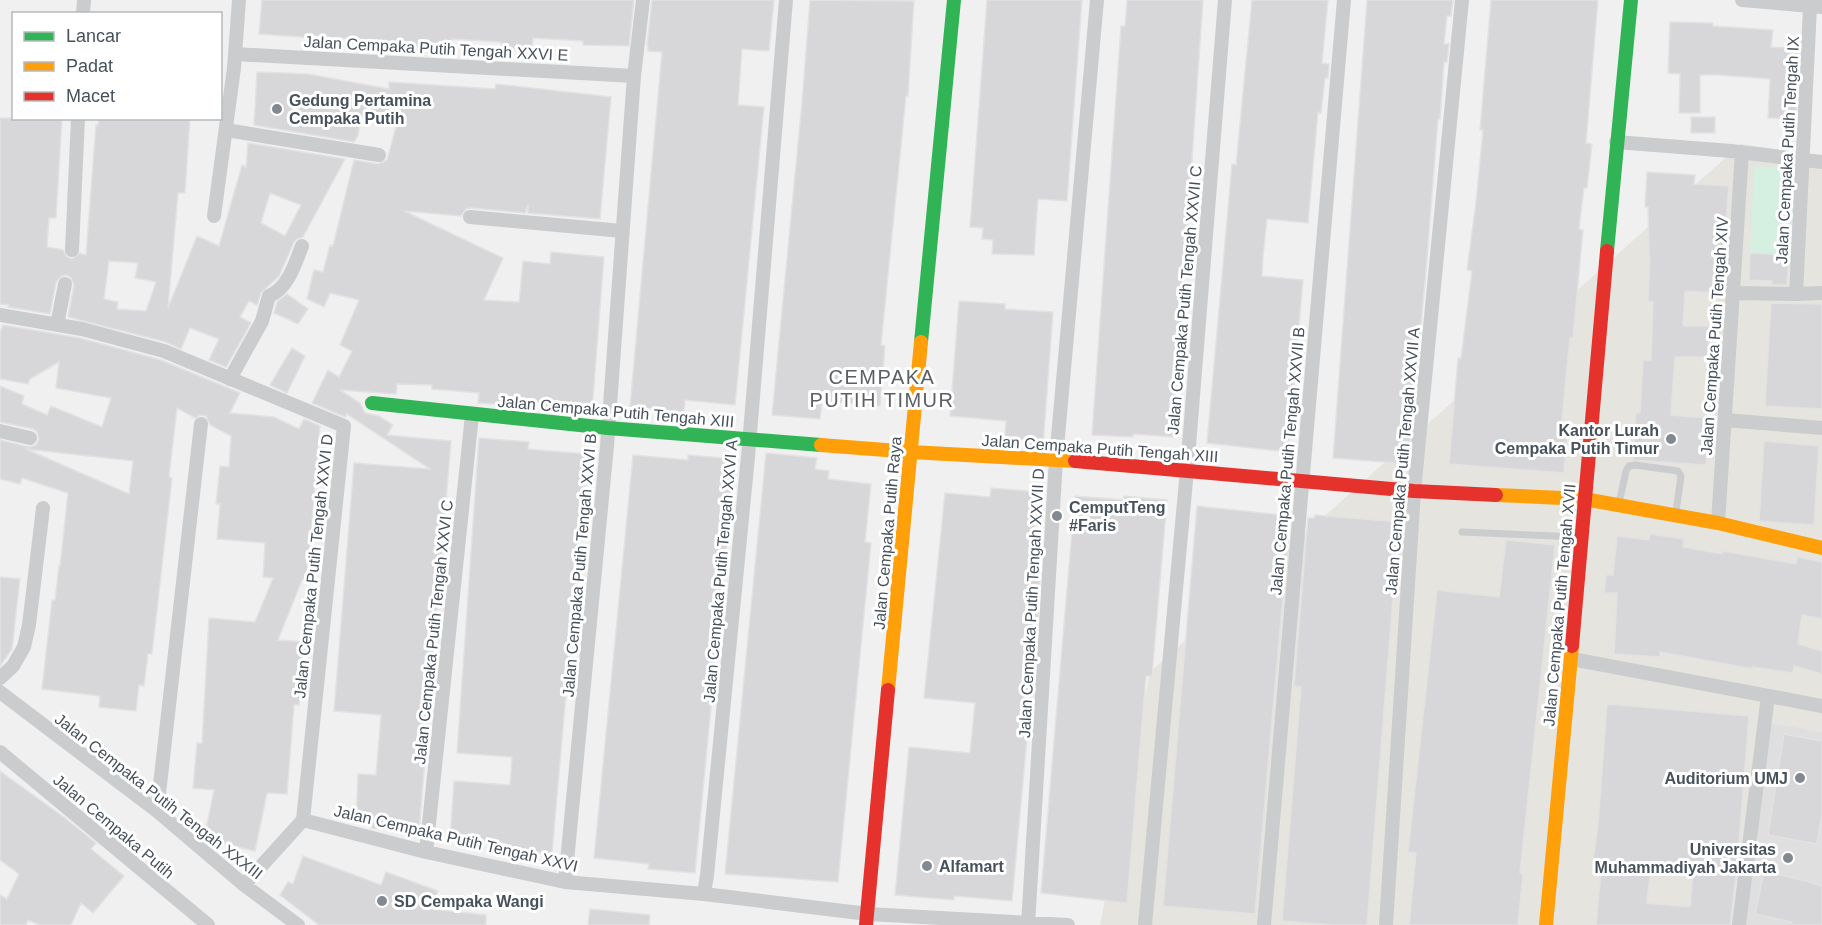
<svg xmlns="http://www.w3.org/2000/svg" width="1822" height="925" font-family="Arial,sans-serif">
<rect width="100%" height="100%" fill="#f1f0f0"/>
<path fill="#e5e4de" d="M1741 144 1822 156V925H1100L1150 672Z"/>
<path fill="#dfdfe0" d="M1769 723 1822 732V925H1746Z"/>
<path fill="#d5efe0" d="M1754 166 1796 168 1792 255 1750 253Z"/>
<path fill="#d7d7d9" stroke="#e2e2e3" stroke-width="1.5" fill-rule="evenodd" d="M262 0H634L629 46 583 45V41L533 38 532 50 501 48V42L452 39 451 53 411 51V44L314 36V38L259 34Z
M652 0H774L769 51 742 49 738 105 764 107 735 405 685 400 684 412 630 407 662 52 648 51V46H647Z
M810 0 914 1 908 96H906L881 345 885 346 880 406 822 401 820 419 772 415 802 102Z
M987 0H1082L1067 201 1038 199 1034 255 992 254 993 240 982 239 983 228 970 227Z
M1127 0H1203L1173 437 1133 434V437L1092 435 1121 26H1125Z
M1252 0H1328L1322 63 1329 64 1328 78H1325L1321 113 1318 112 1308 223 1267 219 1263 257 1262 276 1303 280 1288 452 1207 443 1232 164 1236 165Z
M1367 0H1453L1451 16H1447L1444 44H1449L1447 62H1444L1440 119H1438L1426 271 1408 464 1333 458Z
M1491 0H1598L1586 143 1592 144 1587 188H1584L1579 229 1583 230 1573 338H1570L1561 429 1567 430 1564 473 1449 464 1458 358H1461L1472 271 1467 270 1476 202 1483 130H1480Z
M1670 22 1713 23V26L1773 30 1771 47 1799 49 1796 119 1768 118 1770 79 1719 75H1700V113H1679L1680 74 1668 73Z
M257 72 308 74 389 89V82L495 89 496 84 611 97 600 219 528 213V205L525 213 471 208 466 209 461 216 404 211 503 258 484 300 519 302 523 261 550 264 551 252 604 257 592 411 478 403 479 393 432 389V385L397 384 396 394 340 390 360 403 365 413 379 416 393 425 387 435 451 441 419 832 372 828V823L356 822 358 774 376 775 381 715 334 711 354 463 430 469 347 414 345 417 312 403 328 370 339 377 352 351 340 345 359 300 330 293 324 307 307 299 314 270 323 272 330 245 333 246 354 160 378 164 387 160 399 116 365 114 364 119H361L358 135 354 142 254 125Z
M1691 117H1715V133H1691Z
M0 118H62L56 218H49L47 247 63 250 67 257 72 259 80 253 86 255 96 125H98L99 118H190L185 193H178L168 308 197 236 219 246 242 165 246 167 248 143 345 159 303 237 297 239 294 242 279 276 261 293 257 305 249 301 240 317 251 323 226 367 209 360 219 339 190 328 181 349 166 342 68 317 74 285 71 278 67 275 62 276 56 282 50 314 8 307 9 305 0 304ZM270 193 301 205 285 236 261 223ZM109 261 138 263 135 278 156 282 146 311 117 309 118 302 104 299Z
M1647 172 1695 175 1694 184 1729 186 1723 256 1720 255 1718 293 1685 291 1683 326H1709L1708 357H1675L1671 415 1709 418 1706 465 1633 460 1636 413H1640L1643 360H1651L1653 302H1648L1650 256H1649L1648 207H1645Z
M1750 253 1789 255 1787 285H1772V281L1749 280Z
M287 294 308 309 298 324 274 313 277 302Z
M959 301 1005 304V309L1053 312 1043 446 1004 444 1006 421 950 416Z
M1771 303 1822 304V409L1765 406Z
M3 325 80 338 161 360 240 393 230 413 274 417 299 429 304 419 320 426 307 581 302 580 278 640 306 642 299 705H294L287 794 267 793 255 851 204 839 214 790 193 788 197 743H202L209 618 255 622 273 578 263 577 265 543 217 539 220 504H216L220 466 229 467 231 436 210 425 206 416 201 415 195 418 177 408 169 477 172 478 152 654H148L144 686 139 685 136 711 99 707 100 696 42 689 52 600H55L59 566H60L68 493 22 478 20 484 0 479V440L29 447 36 445 39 439 37 432 33 429 0 422V386L24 396 22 404 47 415 51 406 102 427 111 398 56 388 59 362 30 379 28 384 0 379V333ZM26 449 133 461 129 494Z
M292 348 305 356 287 393 270 385Z
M479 438 529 442 528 449 587 454 552 854 504 850 505 843 450 840 454 781 510 785 512 757 457 753Z
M1764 441 1819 446 1814 525 1759 521Z
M766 453 817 458 815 469 829 471 828 479 871 484 865 542 871 543 838 882 725 874Z
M633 455 688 460V455L735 459 695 873 648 869 649 864 594 858Z
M991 488 1038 492 1032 546 1042 547 1037 631 1012 901 954 896V900L895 895 909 747 970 753 975 703 924 698 945 493 990 497Z
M1075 496 1124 500V496L1167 500 1152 676H1146L1127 903 1041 893Z
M1197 506 1290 516 1255 914 1163 906Z
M1315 515 1399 522 1367 925H1333L1282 921 1301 687 1294 686 1308 518H1314Z
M1650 534 1684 539 1683 547 1722 554 1723 551 1796 564 1797 557 1822 562V619L1802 615 1798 644 1822 651V674L1794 666 1793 673 1753 667V669L1660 652V657L1614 654 1617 593H1604L1606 575H1613L1617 536 1649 540Z
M1506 540 1555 545 1520 873 1523 874 1518 925H1409L1416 853 1408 852 1437 590 1499 597Z
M0 577 20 579 12 649 0 666Z
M1607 704 1749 716 1737 867 1730 925H1596L1602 861 1593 860 1598 824ZM1651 866 1693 870 1690 907 1647 903Z
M1784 734 1822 741V815L1817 844 1768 835Z
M0 771 65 818 96 843 91 849 124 876 93 913 81 903 71 925H39L28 920 26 925H0V895L7 899 19 874 0 860Z
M303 856 381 885 386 872 438 891 431 909 486 915V925H319L280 895 288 882 293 884Z
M1764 871 1810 882 1822 886V925H1790L1792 922 1755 914Z
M590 909 650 915 649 925H588Z"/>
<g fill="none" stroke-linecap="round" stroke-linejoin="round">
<path stroke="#caccce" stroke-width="7" d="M1619 503 1626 471 1629 466 1635 465 1678 471 1681 476 1676 512
M1462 532 1579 537"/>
<path stroke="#caccce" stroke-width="14" d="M1742 0 1822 7
M83 14 84 0
M235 54 634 76
M226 130 379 155
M1616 142 1731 151 1822 162
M214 216 234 68 239 0
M470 217 622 231
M72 250 78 118
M1733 293 1796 294 1822 293
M1796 294 1810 7
M0 315 82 329 164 351 344 426 303 820
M57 325 65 284
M230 379 262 321 269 296C288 288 295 264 302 246
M1725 420 1822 428
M0 431 30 438
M1718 523 1742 152
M1572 659 1822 706
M0 678 13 666 24 647 29 625 43 508
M0 692 157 811 244 885 298 925
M0 752 208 925
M157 811 201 424
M426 852 472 415
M565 882 607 446 634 76 643 0
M244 885 303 820 426 852 565 882 704 894 868 914 1068 925
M704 894 707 875 748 457 786 0
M1028 925 1056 459 1097 0
M1145 925 1187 470 1225 0
M1264 925 1344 0
M1386 925 1414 491 1462 0
M1739 925 1768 696"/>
<path stroke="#30b455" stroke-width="14" d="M1607 251 1631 0
M921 342 954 0
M372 403 608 428 821 445"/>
<path stroke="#ff9f0a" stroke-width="14" d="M821 445 911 452 1075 461
M1496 495 1584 499 1718 523 1822 548
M888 690 921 342
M1546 925 1572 646"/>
<path stroke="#e5322d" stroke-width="14" d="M1075 461 1414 491 1496 495
M1572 646 1607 251
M866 925 888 690"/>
</g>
<g fill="#828990" stroke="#fff" stroke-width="2">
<circle cx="277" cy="109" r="6"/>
<circle cx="1671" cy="439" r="6"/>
<circle cx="1057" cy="516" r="6"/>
<circle cx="1800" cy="778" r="6"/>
<circle cx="1788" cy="858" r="6"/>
<circle cx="927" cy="866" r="6"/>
<circle cx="382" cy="901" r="6"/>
</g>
<g text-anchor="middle" stroke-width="6" stroke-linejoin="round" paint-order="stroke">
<g font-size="16" fill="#47525d" stroke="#fff">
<text transform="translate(436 48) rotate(3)" y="6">Jalan Cempaka Putih Tengah XXVI E</text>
<text transform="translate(1787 150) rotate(-87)" y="6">Jalan Cempaka Putih Tengah IX</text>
<text transform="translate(1184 300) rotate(-85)" y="6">Jalan Cempaka Putih Tengah XXVII C</text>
<text transform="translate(1714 336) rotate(-86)" y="6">Jalan Cempaka Putih Tengah XIV</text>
<text transform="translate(616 411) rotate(5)" y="6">Jalan Cempaka Putih Tengah XIII</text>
<text transform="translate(1100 448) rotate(4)" y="6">Jalan Cempaka Putih Tengah XIII</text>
<text transform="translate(1287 461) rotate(-85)" y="6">Jalan Cempaka Putih Tengah XXVII B</text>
<text transform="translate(1402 461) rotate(-85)" y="6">Jalan Cempaka Putih Tengah XXVII A</text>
<text transform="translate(887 533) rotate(-85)" y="6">Jalan Cempaka Putih Raya</text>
<text transform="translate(579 565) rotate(-85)" y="6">Jalan Cempaka Putih Tengah XXVI B</text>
<text transform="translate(313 566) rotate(-84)" y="6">Jalan Cempaka Putih Tengah XXVI D</text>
<text transform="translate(720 571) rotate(-85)" y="6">Jalan Cempaka Putih Tengah XXVI A</text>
<text transform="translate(1031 603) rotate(-87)" y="6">Jalan Cempaka Putih Tengah XXVII D</text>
<text transform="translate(1559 605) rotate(-85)" y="6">Jalan Cempaka Putih Tengah XVII</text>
<text transform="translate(433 632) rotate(-84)" y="6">Jalan Cempaka Putih Tengah XXVI C</text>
<text transform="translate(159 796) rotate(38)" y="6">Jalan Cempaka Putih Tengah XXXIII</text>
<text transform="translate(114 826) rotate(40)" y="6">Jalan Cempaka Putih</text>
<text transform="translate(456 838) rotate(13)" y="6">Jalan Cempaka Putih Tengah XXVI</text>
</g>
<g font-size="16" font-weight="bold" fill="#47525d" stroke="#fff" text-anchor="start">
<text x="289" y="106">Gedung Pertamina<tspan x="289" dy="18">Cempaka Putih</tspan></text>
<text x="1659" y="436" text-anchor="end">Kantor Lurah<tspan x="1659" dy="18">Cempaka Putih Timur</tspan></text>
<text x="1069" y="513">CemputTeng<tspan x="1069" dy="18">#Faris</tspan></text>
<text x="1788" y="784" text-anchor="end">Auditorium UMJ</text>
<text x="1776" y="855" text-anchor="end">Universitas<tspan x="1776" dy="18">Muhammadiyah Jakarta</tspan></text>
<text x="939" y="872">Alfamart</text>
<text x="394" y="907">SD Cempaka Wangi</text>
</g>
<g font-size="20" letter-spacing="1.5" fill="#5c6065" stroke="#fff">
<text x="882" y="384">CEMPAKA<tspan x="882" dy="23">PUTIH TIMUR</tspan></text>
</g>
</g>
<rect x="12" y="12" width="210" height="108" fill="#ffffff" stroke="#b5babe" stroke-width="1.5"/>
<rect x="24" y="32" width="30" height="9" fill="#30b455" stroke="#b5babe" stroke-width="1.5"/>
<text x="66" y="42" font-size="18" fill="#47525d">Lancar</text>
<rect x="24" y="62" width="30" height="9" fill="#ff9f0a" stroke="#b5babe" stroke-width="1.5"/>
<text x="66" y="72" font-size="18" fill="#47525d">Padat</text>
<rect x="24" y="92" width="30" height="9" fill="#e5322d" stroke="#b5babe" stroke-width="1.5"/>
<text x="66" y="102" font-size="18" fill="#47525d">Macet</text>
</svg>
